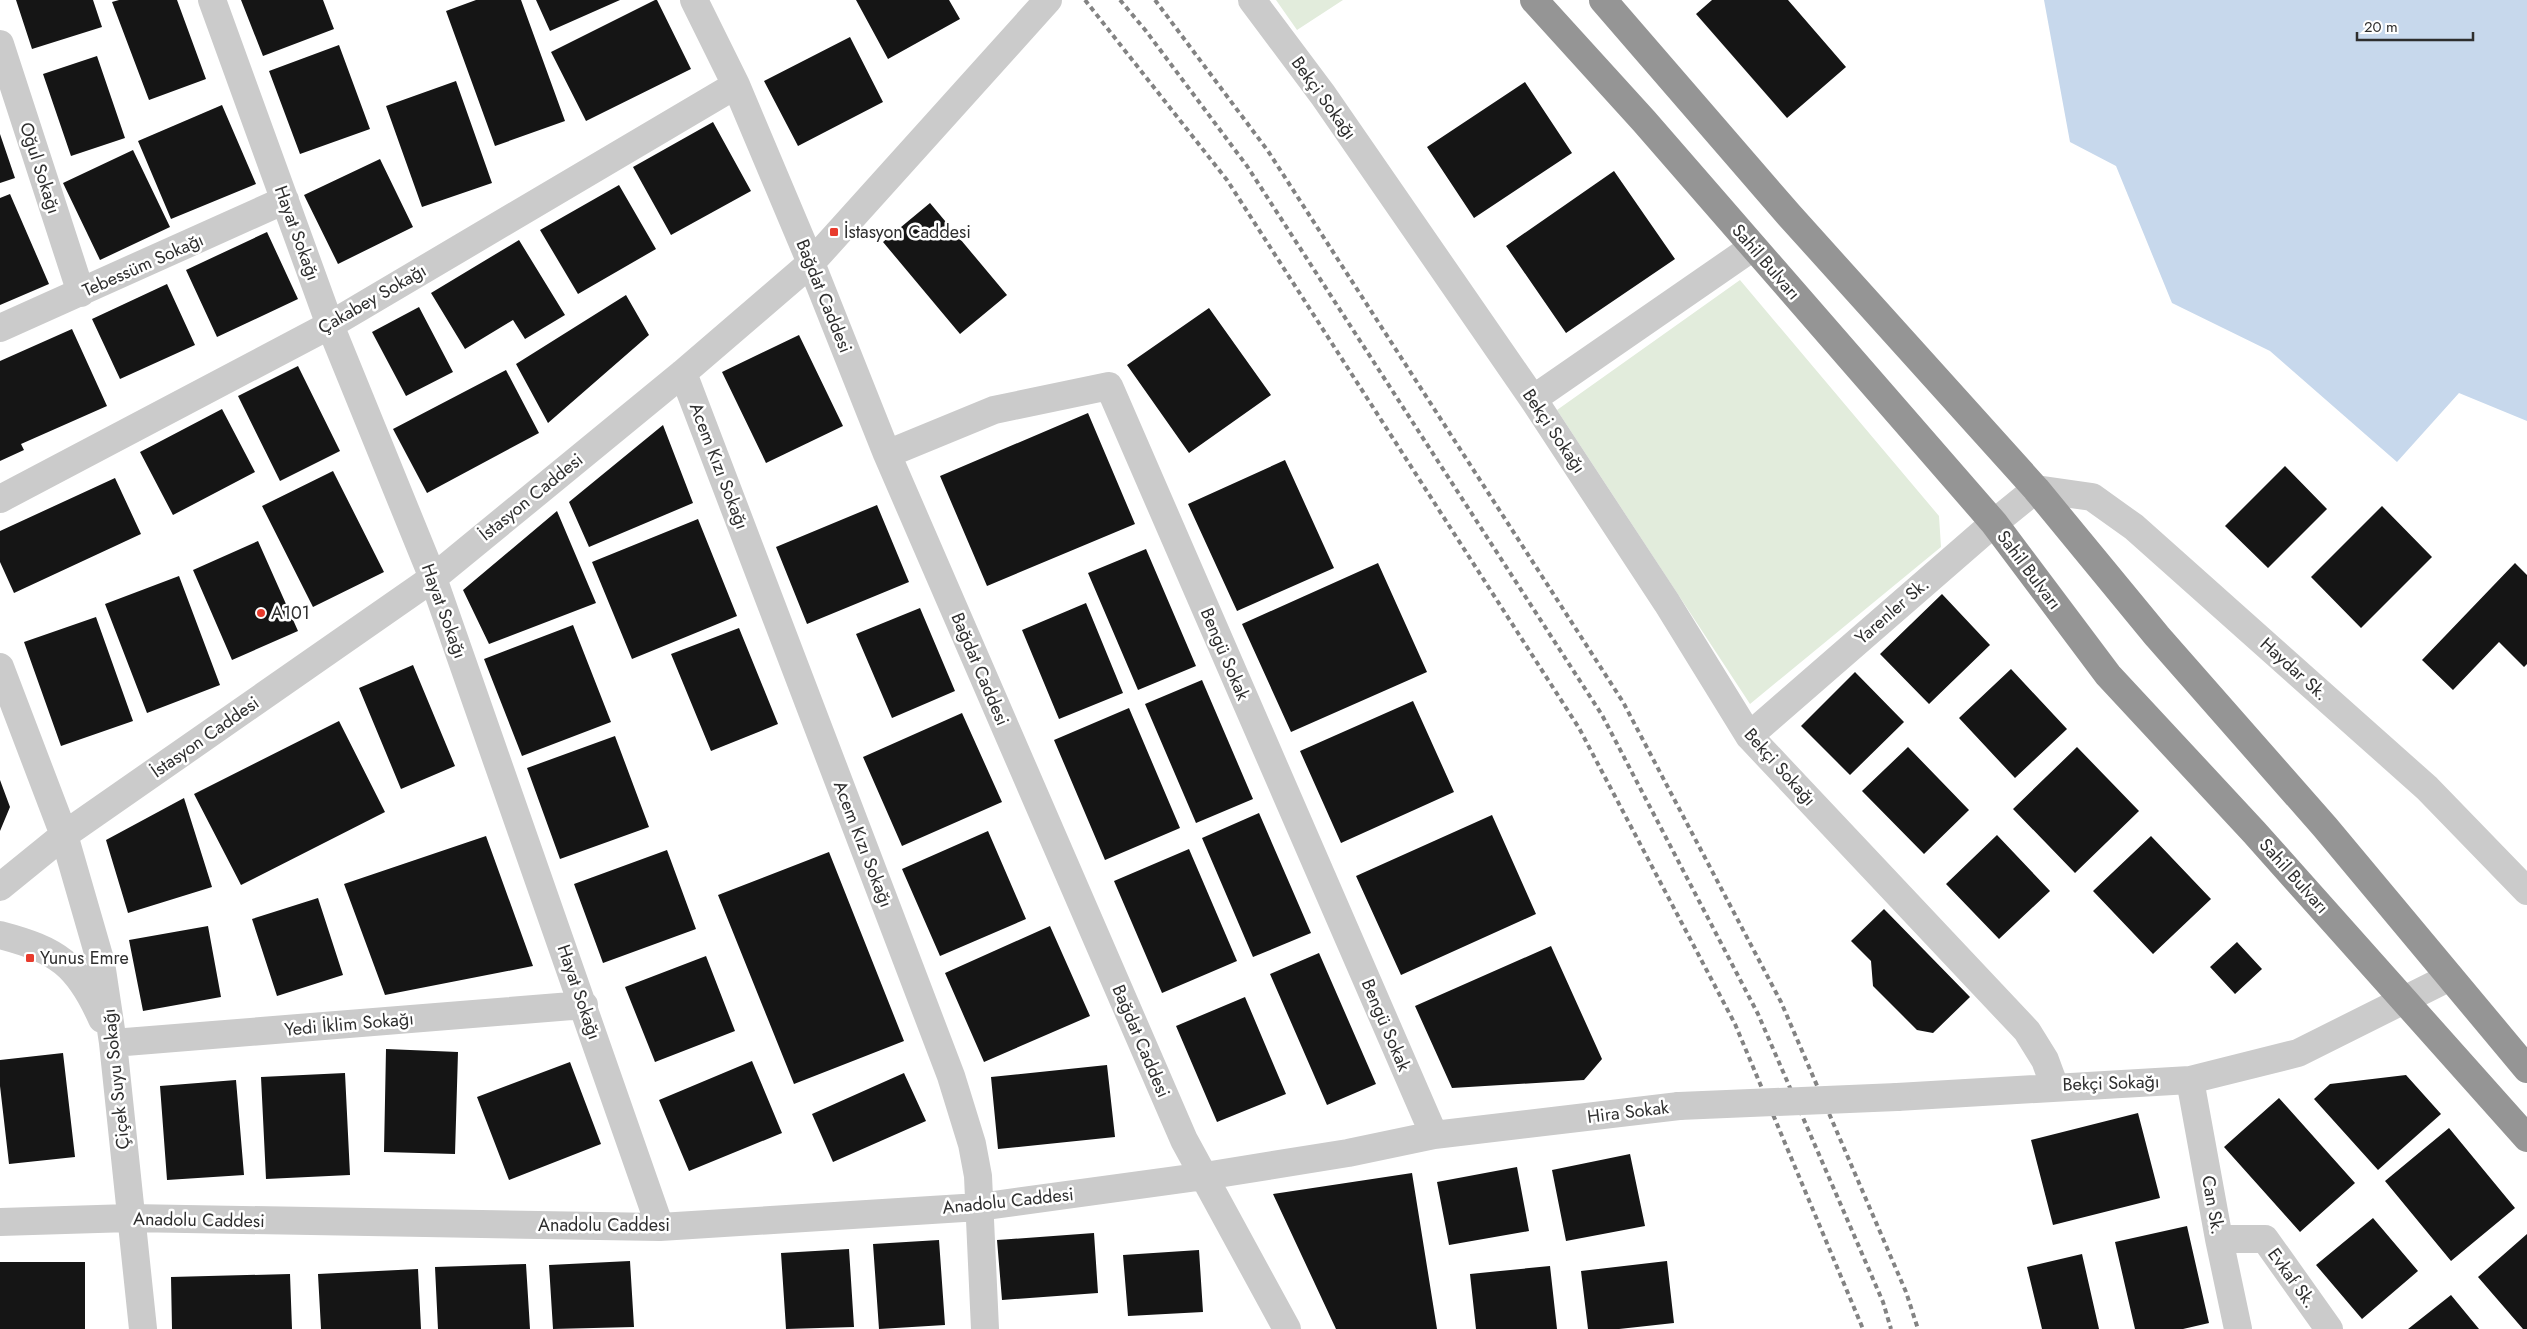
<svg xmlns="http://www.w3.org/2000/svg" width="2527" height="1329" font-family="Jost,sans-serif">
<rect width="100%" height="100%" fill="#fff"/>
<path fill="#e2ecdc" d="M1276 0H1343L1297 30Z
M1740 280 1939 516 1941 547 1750 704 1557 410Z"/>
<path fill="#c7d8ec" d="M2044 0H2527V421L2459 393 2397 462 2270 351 2172 303 2116 166 2070 142Z"/>
<path fill="#151515" d="M16 0H93L102 27 32 49Z
M119 0H177L206 79 149 100 112 2Z
M241 0H323L334 29 263 56Z
M476 0H521L565 121 495 146 446 11Z
M536 0H620L550 31Z
M655 0H657L691 69 586 121 551 52Z
M856 0H949L960 19 888 59Z
M1712 0H1788L1846 67 1787 118 1696 14Z
M850 37 883 102 798 146 764 81Z
M339 45 370 129 300 154 269 71Z
M97 56 125 138 71 156 43 74Z
M456 81 492 183 422 207 386 106Z
M1525 82 1572 153 1474 218 1427 147Z
M222 105 256 184 171 219 138 141Z
M713 122 751 191 671 235 633 167Z
M0 134 15 178 0 183Z
M133 150 170 227 100 260 63 183Z
M380 159 413 227 338 264 304 195Z
M1614 171 1675 259 1566 333 1506 246Z
M619 185 656 249 578 294 540 230Z
M10 194 49 284 0 305V198Z
M930 203 1007 295 960 334 883 242Z
M267 232 298 299 217 337 186 270Z
M519 240 565 315 525 339 513 320 465 349 431 293Z
M167 284 195 345 120 379 92 319Z
M626 295 649 335 548 423 516 364Z
M419 307 453 372 406 396 372 332Z
M1209 308 1271 395 1189 453 1127 365Z
M72 329 107 406 21 444 24 450 0 461V361Z
M799 335 843 426 766 463 722 372Z
M298 366 340 451 280 481 238 396Z
M506 370 539 433 427 493 393 429Z
M222 409 255 472 173 515 140 452Z
M1088 413 1135 524 987 586 940 476Z
M663 425 693 503 589 547 569 502Z
M1285 460 1334 568 1237 611 1188 504Z
M2285 466 2327 509 2268 568 2225 526Z
M333 471 384 572 313 607 262 506Z
M115 478 141 534 14 593 0 562V531Z
M877 505 909 582 807 624 776 547Z
M2382 506 2432 557 2361 628 2311 577Z
M557 511 596 603 489 644 463 590Z
M698 519 737 616 632 659 592 562Z
M258 541 298 631 232 660 193 570Z
M1146 549 1196 666 1138 690 1088 573Z
M1378 563 1427 672 1291 732 1242 624Z
M2515 563 2527 575V664L2524 667 2499 642 2453 690 2422 660Z
M179 576 220 685 147 713 105 604Z
M1942 594 1990 645 1929 704 1880 654Z
M1086 603 1123 693 1059 719 1022 630Z
M920 608 955 691 892 718 856 634Z
M96 617 133 721 61 746 24 642Z
M573 625 611 722 522 756 484 659Z
M739 628 778 724 711 751 671 654Z
M413 665 455 766 401 789 359 688Z
M2011 669 2067 729 2015 778 1959 718Z
M1855 672 1904 722 1850 775 1801 726Z
M1202 680 1253 799 1196 823 1145 704Z
M1413 701 1454 792 1341 843 1300 751Z
M1129 708 1180 828 1105 860 1054 740Z
M962 713 1002 802 902 846 863 757Z
M339 721 385 812 241 885 194 794Z
M615 736 649 827 560 859 527 768Z
M1908 747 1969 810 1924 854 1862 791Z
M2077 747 2139 811 2075 873 2013 809Z
M0 780 10 807 0 831Z
M184 798 212 887 128 913 106 840Z
M1259 813 1311 933 1253 957 1202 838Z
M1492 815 1536 914 1401 975 1356 876Z
M988 831 1026 919 940 956 902 869Z
M1997 835 2050 891 1999 939 1946 884Z
M486 836 533 966 385 995 344 884Z
M2151 836 2211 899 2153 954 2093 891Z
M1189 849 1237 961 1162 993 1114 881Z
M667 850 696 929 603 963 574 884Z
M829 852 904 1041 794 1084 718 895Z
M318 898 343 975 277 996 252 919Z
M1884 909 1970 997 1933 1033 1917 1030 1873 986 1871 961 1851 941Z
M208 926 221 997 143 1011 129 940Z
M1050 926 1090 1016 984 1062 945 973Z
M2237 942 2262 969 2235 994 2210 967Z
M1551 946 1602 1059 1584 1080 1452 1088 1415 1006Z
M1319 953 1376 1084 1327 1105 1270 974Z
M706 956 735 1031 655 1062 625 987Z
M1245 997 1286 1094 1217 1122 1176 1026Z
M386 1049 458 1052 455 1154 384 1152Z
M63 1053 75 1157 9 1164 0 1086V1060Z
M752 1061 782 1133 689 1171 659 1100Z
M570 1062 601 1144 509 1180 477 1097Z
M1107 1065 1115 1137 998 1149 991 1077Z
M345 1073 350 1175 266 1179 261 1077Z
M904 1073 926 1121 833 1162 812 1114Z
M2406 1075 2441 1114 2378 1170 2314 1099 2330 1084Z
M236 1080 244 1175 167 1180 160 1086Z
M2279 1098 2355 1183 2300 1232 2224 1147Z
M2138 1113 2160 1198 2053 1225 2031 1140Z
M2449 1128 2515 1208 2451 1261 2385 1181Z
M1630 1154 1645 1226 1566 1241 1552 1170Z
M1517 1167 1529 1231 1449 1245 1437 1182Z
M1412 1173 1437 1329H1336L1273 1194Z
M2373 1218 2418 1271 2362 1319 2316 1265Z
M2187 1226 2209 1323 2183 1329H2135L2115 1242Z
M1094 1233 1098 1293 1002 1300 997 1240Z
M2527 1234V1329H2523L2478 1277Z
M939 1240 945 1325 879 1329 873 1244Z
M849 1249 854 1327 786 1329 781 1253Z
M1199 1250 1203 1312 1128 1316 1123 1255Z
M2082 1254 2099 1329H2042L2027 1267Z
M630 1261 634 1327 553 1329 549 1265Z
M1667 1261 1674 1323 1619 1329H1588L1581 1271Z
M0 1262H85V1329H0Z
M526 1264 530 1329H438L435 1267Z
M1550 1266 1557 1329H1476L1470 1274Z
M418 1269 421 1329H321L318 1274Z
M290 1274 292 1329H172L171 1277Z
M2451 1295 2479 1329H2408Z"/>
<g fill="none" stroke-linecap="round" stroke-linejoin="round">
<path stroke="#cbcbcb" stroke-width="28" d="M212 0 330 325 433 578 660 1227
M694 0 736 85 811 263 887 454 1184 1140 1287 1329
M1252 0 1323 95 1533 399 1667 603 1749 736 2027 1031 2045 1060 2055 1087
M0 44 81 293
M0 328 285 200
M683 373 951 1076 972 1144 978 1176 985 1329
M1533 399 1753 247
M887 454 994 410 1109 386 1434 1135
M0 499 330 325 736 85
M0 667 64 835 101 963 113 1043 143 1329
M1749 736 1994 523 2036 489 2092 497 2134 527 2427 788 2527 891
M0 887 64 835 433 578 683 373 811 263 1048 0
M0 935C57 950 78 964 102 1019
M113 1043 584 1005
M2190 1080 2219 1239 2238 1329
M1897 1097 2190 1080 2298 1053 2450 977
M0 1222 130 1218 660 1227 979 1207 1205 1176 1348 1153 1434 1135 1679 1106
M2219 1239H2265L2329 1329"/>
<path stroke="#959595" stroke-width="28" d="M1534 0 1644 121 1994 523 2108 675 2254 832 2527 1138
M1603 0 1789 215 2036 489 2157 636 2325 827 2527 1069"/>
<path stroke="#838383" stroke-width="4" stroke-dasharray="5 4" stroke-linecap="butt" d="M1085 0 1227 180 1579 728 1735 1024 1863 1329
M1120 0 1146 31 1247 166 1602 715 1758 1014 1883 1302 1891 1329
M1155 0 1268 151 1623 702 1781 1002 1906 1292 1918 1329"/>
<path stroke="#cbcbcb" stroke-width="28" d="M1679 1106 1897 1097"/>
</g>
<g fill="#e83b2d" stroke="#fff" stroke-width="2">
<rect x="829" y="227" width="10" height="10" rx="2.5"/>
<circle cx="261" cy="613" r="5"/>
<rect x="25" y="953" width="10" height="10" rx="2.5"/>
</g>
<g text-anchor="middle" stroke-width="5" stroke-linejoin="round" paint-order="stroke">
<g font-size="18" fill="#2e2e2e" stroke="#fff">
<text transform="translate(1324 98) rotate(54)" y="6">Bekçi Sokağı</text>
<text transform="translate(40 168) rotate(72)" y="6">Oğul Sokağı</text>
<text transform="translate(297 233) rotate(70)" y="6">Hayat Sokağı</text>
<text transform="translate(1766 262) rotate(49)" y="6">Sahil Bulvarı</text>
<text transform="translate(143 265) rotate(-24)" y="6">Tebessüm Sokağı</text>
<text transform="translate(824 296) rotate(68)" y="6">Bağdat Caddesi</text>
<text transform="translate(372 299) rotate(-30)" y="6">Çakabey Sokağı</text>
<text transform="translate(1554 431) rotate(56)" y="6">Bekçi Sokağı</text>
<text transform="translate(719 466) rotate(69)" y="6">Acem Kızı Sokağı</text>
<text transform="translate(531 497) rotate(-39)" y="6">İstasyon Caddesi</text>
<text transform="translate(2029 570) rotate(53)" y="6">Sahil Bulvarı</text>
<text transform="translate(444 611) rotate(70)" y="6">Hayat Sokağı</text>
<text transform="translate(1892 611) rotate(-41)" y="6">Yarenler Sk.</text>
<text transform="translate(1225 654) rotate(67)" y="6">Bengü Sokak</text>
<text transform="translate(980 669) rotate(67)" y="6">Bağdat Caddesi</text>
<text transform="translate(2294 669) rotate(42)" y="6">Haydar Sk.</text>
<text transform="translate(205 737) rotate(-35)" y="6">İstasyon Caddesi</text>
<text transform="translate(1780 767) rotate(48)" y="6">Bekçi Sokağı</text>
<text transform="translate(863 844) rotate(69)" y="6">Acem Kızı Sokağı</text>
<text transform="translate(2294 876) rotate(48)" y="6">Sahil Bulvarı</text>
<text transform="translate(579 992) rotate(71)" y="6">Hayat Sokağı</text>
<text transform="translate(349 1024) rotate(-5)" y="6">Yedi İklim Sokağı</text>
<text transform="translate(1386 1025) rotate(67)" y="6">Bengü Sokak</text>
<text transform="translate(1141 1041) rotate(67)" y="6">Bağdat Caddesi</text>
<text transform="translate(116 1079) rotate(-96)" y="6">Çiçek Suyu Sokağı</text>
<text transform="translate(2111 1083) rotate(-2)" y="6">Bekçi Sokağı</text>
<text transform="translate(1628 1112) rotate(-7)" y="6">Hira Sokak</text>
<text transform="translate(1008 1201) rotate(-6)" y="6">Anadolu Caddesi</text>
<text transform="translate(2213 1205) rotate(80)" y="6">Can Sk.</text>
<text transform="translate(199 1220) rotate(1)" y="6">Anadolu Caddesi</text>
<text x="604" y="1231">Anadolu Caddesi</text>
<text transform="translate(2292 1278) rotate(54)" y="6">Evkaf Sk.</text>
</g>
<g font-size="18" fill="#2e2e2e" stroke="#fff" text-anchor="start">
<text x="844" y="238">İstasyon Caddesi</text>
<text x="271" y="619">A101</text>
<text x="40" y="964">Yunus Emre</text>
</g>
</g>
<path d="M2357 32v8h116v-8" fill="none" stroke="#2e2e2e" stroke-width="2.5"/>
<text x="2364" y="32" font-size="15" fill="#2e2e2e" stroke="#ffffff" stroke-width="4" paint-order="stroke">20 m</text>
</svg>
